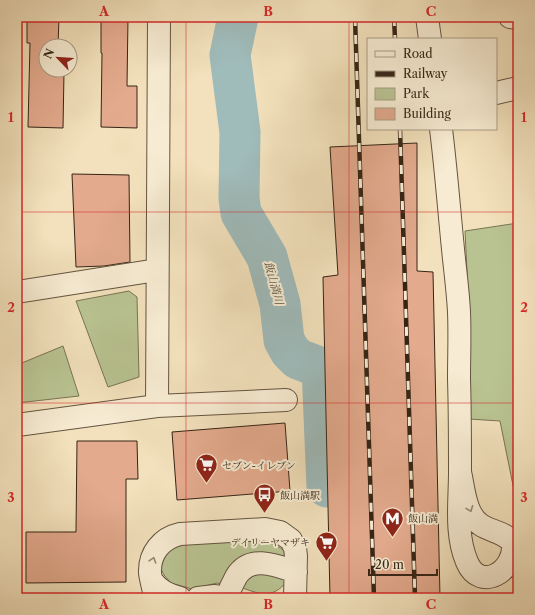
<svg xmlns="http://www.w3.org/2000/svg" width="535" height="615" font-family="'Libre Caslon Text','Noto Serif JP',serif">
<rect width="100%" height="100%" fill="#f2e1bc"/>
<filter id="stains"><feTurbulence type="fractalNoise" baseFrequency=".005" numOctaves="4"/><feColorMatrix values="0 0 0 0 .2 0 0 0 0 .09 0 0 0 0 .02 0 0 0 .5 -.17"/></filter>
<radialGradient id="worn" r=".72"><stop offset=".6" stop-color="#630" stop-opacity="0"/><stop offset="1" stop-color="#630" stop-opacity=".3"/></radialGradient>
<path fill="#b9c392" stroke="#787454" d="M518 223V510L500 421 469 419V311L465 231Z
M129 291 137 297 139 377 108 387 76 301Z
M63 346 79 396 17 403V365Z
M246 541C262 541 280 542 289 557L226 585 217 583 192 589 171 583 164 575 161 569 163 556 176 546 184 543Z
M264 566 287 581C272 601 257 593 237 586Z"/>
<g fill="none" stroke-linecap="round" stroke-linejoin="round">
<path stroke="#9fbbba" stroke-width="41" d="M238 17 230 55 240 132 239 198 241 213 267 257 280 304 284 340 290 351 298 359 322 368 327 487"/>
</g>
<path fill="#e3aa8d" stroke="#362516" d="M27 17H59L58 46H46V70H58V72H64L63 128 28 127 30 43H27Z
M101 17H128L127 86H137V128L101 127 102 53H101Z
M417 143V271L433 272 440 598H330L323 277 338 275 330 147Z
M72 174 129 175 130 262 104 266 76 267Z
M285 423 290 491 177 500 172 432Z
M77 441H137L138 479H126V582L26 583V532H76Z"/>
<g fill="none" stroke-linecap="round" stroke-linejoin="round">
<defs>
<path id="minor" d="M427 17 430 39
M510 17 518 18
M496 93 518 88
M441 129C446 169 449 209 453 249 455 270 458 291 459 312 460 334 459 357 459 379 460 410 460 441 460 472 460 502 455 534 467 562 480 593 516 571 513 543 505 532 492 532 481 525 465 515 464 489 460 472
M17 292 157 270
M157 406 286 400
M17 425 157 406 159 17
M152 581C160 591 168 595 180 598
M155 598C154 590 151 581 150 573 149 553 162 538 180 534L265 529 280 532 291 540 295 548 296 556 295 598
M198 598 215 596 225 598
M227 598C229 591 232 584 236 577 250 554 276 565 296 572"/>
</defs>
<use href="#minor" stroke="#655440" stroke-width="24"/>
<use href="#minor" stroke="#f7ecd3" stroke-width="22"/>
<defs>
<path id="rail" d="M355 17 374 598
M394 17 395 39
M400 129 415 598"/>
</defs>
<use href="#rail" stroke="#362516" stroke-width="4.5"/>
<use href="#rail" stroke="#f7ecd3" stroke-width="3" stroke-dasharray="9" stroke-linecap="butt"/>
</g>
<defs><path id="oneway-chevron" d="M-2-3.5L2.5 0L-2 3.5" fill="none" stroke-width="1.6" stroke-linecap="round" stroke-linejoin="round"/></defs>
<g stroke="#968874">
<use href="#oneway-chevron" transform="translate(470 509) rotate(69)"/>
<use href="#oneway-chevron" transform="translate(153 560) rotate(-72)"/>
</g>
<path fill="none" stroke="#d62828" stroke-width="1" stroke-opacity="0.55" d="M186 17V598M349 17V598M17 212H518M17 403H518"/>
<defs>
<symbol id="supermarket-pin" viewBox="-11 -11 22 30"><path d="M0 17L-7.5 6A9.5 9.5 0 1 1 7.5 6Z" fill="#8f2418" stroke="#f7ecd3"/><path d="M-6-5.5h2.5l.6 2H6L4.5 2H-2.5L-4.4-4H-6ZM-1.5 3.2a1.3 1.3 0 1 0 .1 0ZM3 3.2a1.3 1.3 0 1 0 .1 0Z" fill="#fff"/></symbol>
<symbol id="bus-pin" viewBox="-11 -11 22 30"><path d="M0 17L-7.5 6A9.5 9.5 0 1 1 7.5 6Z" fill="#8f2418" stroke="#f7ecd3"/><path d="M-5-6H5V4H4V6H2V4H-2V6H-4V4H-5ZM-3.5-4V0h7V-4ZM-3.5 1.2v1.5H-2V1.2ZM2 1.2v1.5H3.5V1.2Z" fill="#fff"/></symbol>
<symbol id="metro-pin" viewBox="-11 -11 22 30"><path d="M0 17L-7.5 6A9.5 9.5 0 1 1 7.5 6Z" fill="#8f2418" stroke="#f7ecd3"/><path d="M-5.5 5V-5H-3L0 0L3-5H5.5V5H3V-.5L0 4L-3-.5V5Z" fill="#fff"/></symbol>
</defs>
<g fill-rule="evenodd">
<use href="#supermarket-pin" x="194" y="452" width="25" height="34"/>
<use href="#bus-pin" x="252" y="482" width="25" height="34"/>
<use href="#metro-pin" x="380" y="506" width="25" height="34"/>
<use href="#supermarket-pin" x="314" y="530" width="25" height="34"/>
</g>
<g text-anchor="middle" stroke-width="4" stroke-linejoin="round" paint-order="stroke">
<g font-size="10" fill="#362516" stroke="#f7ecd3" text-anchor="start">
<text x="222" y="469">セブン-イレブン</text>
<text x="280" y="499">飯山満駅</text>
<text x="408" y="522">飯山満</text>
<text x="310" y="546" text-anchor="end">デイリーヤマザキ</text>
</g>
<g font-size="11" font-style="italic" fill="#565247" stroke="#f7ecd3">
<text transform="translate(274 283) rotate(75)" y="4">飯山満川</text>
</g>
</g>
<rect width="535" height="615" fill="none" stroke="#f2e1bc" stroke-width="44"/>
<rect x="367" y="38" width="130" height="92" fill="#f7ecd3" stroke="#aa9c87"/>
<rect x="375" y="51" width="20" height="6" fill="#f7ecd3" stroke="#aa9c87"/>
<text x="403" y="58" font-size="12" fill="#362516">Road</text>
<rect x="375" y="71" width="20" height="6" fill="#362516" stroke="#aa9c87"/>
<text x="403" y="78" font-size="12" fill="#362516">Railway</text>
<rect x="375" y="88" width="20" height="12" fill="#b9c392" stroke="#aa9c87"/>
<text x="403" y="98" font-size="12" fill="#362516">Park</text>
<rect x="375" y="108" width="20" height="12" fill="#e3aa8d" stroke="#aa9c87"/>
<text x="403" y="118" font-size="12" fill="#362516">Building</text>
<g transform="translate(58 58) rotate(295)"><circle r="19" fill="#f7ecd3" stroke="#aa9c87"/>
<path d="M0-3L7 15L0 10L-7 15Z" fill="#8f2418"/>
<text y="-6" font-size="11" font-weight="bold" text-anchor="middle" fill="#362516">N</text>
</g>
<path d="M369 569v6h68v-6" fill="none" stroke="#362516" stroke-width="2"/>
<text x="375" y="569" font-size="12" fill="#362516" stroke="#f7ecd3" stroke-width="3" paint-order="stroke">20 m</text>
<rect x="22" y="22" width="491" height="571" fill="none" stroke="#d62828" stroke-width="1.5"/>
<g font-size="13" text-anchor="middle" font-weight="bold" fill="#d62828">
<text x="104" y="16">A</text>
<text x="268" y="16">B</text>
<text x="431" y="16">C</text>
<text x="11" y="122">1</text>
<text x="524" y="122">1</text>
<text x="11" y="312">2</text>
<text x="524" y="312">2</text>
<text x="11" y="502">3</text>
<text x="524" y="502">3</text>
<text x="104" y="609">A</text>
<text x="268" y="609">B</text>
<text x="431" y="609">C</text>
</g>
<rect width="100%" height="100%" filter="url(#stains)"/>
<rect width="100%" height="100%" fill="url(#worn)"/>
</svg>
